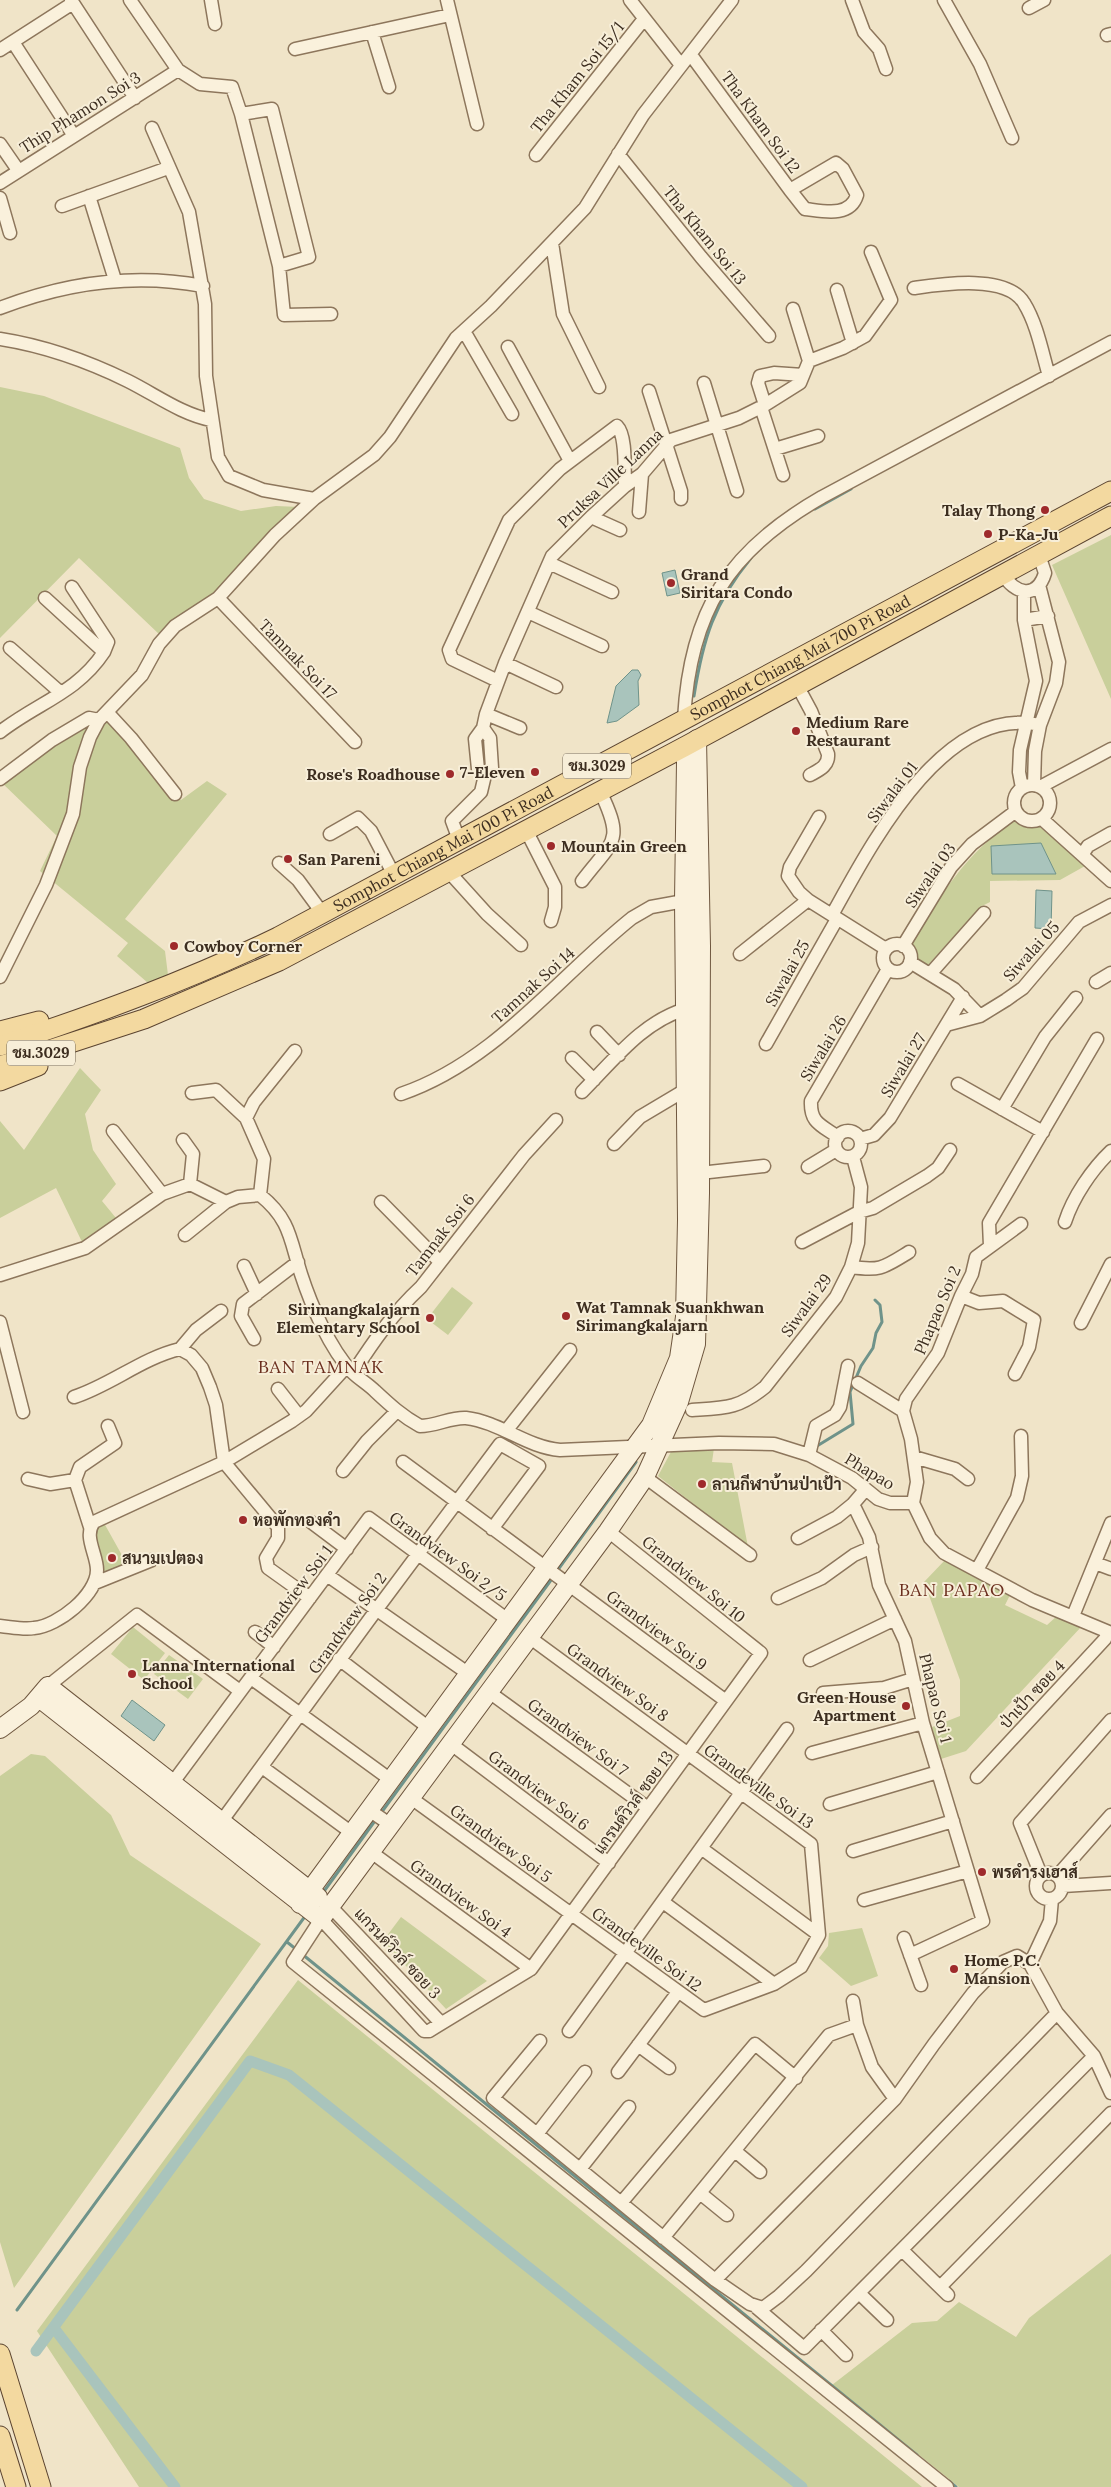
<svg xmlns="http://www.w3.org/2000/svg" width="1111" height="2487" font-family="Lora,Sarabun,serif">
<rect width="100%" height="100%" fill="#f0e4c8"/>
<path fill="#c9cf9b" d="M0 387 44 396 180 448 189 478 204 499 241 511 276 506 300 507 217 592 160 635 79 558 0 638Z
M1111 535V699L1052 565Z
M88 718 108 719 181 800 207 781 227 794 125 919 165 951 168 975 148 983 117 956 128 943 40 871 57 836 0 781Z
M1014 821 1023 827H1040L1085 866 1060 880 990 881V902L980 907 928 965 916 958V950L912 944C941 894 965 854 1014 821Z
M80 1068 101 1090 85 1114 93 1150 116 1184 102 1201 116 1218 83 1244 56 1188 0 1218V1121L24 1150Z
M452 1287 473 1303 448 1335 427 1319Z
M714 1448 712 1462 732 1463 748 1547 658 1476 672 1450Z
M104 1523 128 1566 101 1577 94 1530Z
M946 1559 1010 1595 1005 1605 1047 1625 1057 1616 1082 1626 966 1751 941 1759 932 1727 960 1716V1680L924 1582Z
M133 1627 165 1653 144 1680 111 1654Z
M169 1655 203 1679 188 1699 154 1674Z
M31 1754 45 1756 111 1815 130 1855 261 1944 14 2288 0 2242V1776Z
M401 1917 487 1981 446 2009 383 1941Z
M862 1928 878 1976 851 1986 819 1958 828 1946 829 1933Z
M298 1980 922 2487H139L37 2331Z
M1111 2254V2487H959L832 2385 912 2323 937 2321 959 2302 1016 2337 1029 2318Z"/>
<path fill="#a9c4bc" stroke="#6f938a" d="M675 570 680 593 667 596 662 573Z
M632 670H638L641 675 638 681 639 705 617 721 607 723 616 686Z
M1041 843 1056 874H992L991 846Z
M1036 890 1052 891 1051 929 1035 928Z
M132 1700 165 1725 154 1741 121 1716Z"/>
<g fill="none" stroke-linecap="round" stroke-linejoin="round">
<path stroke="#6f938a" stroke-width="3" d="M815 509 851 489
M694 696C703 639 714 603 751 558
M817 1446 853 1424 850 1392 861 1366 873 1348 876 1333 882 1322 880 1305 875 1300
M557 1571 636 1462
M381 1813 554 1576
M322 1894 377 1818
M287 1942 297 1950
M302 1954 917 2455
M17 2310 306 1915
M949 2481 956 2487"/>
<path stroke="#a9c4bc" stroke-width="11" d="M54 2328 175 2487
M36 2351 250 2061 289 2075 802 2487"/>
<defs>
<path id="street" d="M71 0 135 98
M130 0 178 70 200 84 232 87 241 114 279 266 284 315 331 314
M211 0 215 24
M447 0 477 124
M630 0 681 65
M852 0 864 32 879 49 886 69
M944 0 980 64 1012 138
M1029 8 1044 0
M372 32 389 87
M1107 35 1111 34
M13 42 74 136
M295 49 450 15
M0 50 73 3
M691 55 790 190 805 209C823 211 850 218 857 195L843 169 836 163 790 190
M241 114 272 109 309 257 279 266
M152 128 189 212 205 304 206 376 218 457 229 476 263 490 314 499
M0 144 18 170
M618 154 701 257 769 336
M536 155 644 19
M0 183 178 70
M89 196 115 280
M0 198 10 233
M62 206 168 168
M552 243 563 314 599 387
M914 288C942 284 1007 274 1024 303 1037 324 1042 352 1049 376
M837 290 853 343
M0 308C65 283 134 273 203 286
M793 309 809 361
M464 331 512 414
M0 339C45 346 87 361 128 381 156 395 181 414 211 420
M508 347 570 461
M704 383 737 491
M649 391 681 491V499
M765 405 758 383 760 376 774 373 803 375
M761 407 783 475
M775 449 818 436
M639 512 642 474
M591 517 620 530
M549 563 612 592
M1003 574C1014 594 1037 600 1045 573L1039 555
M45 598 104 652 108 642 72 587
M218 598 355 742
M528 612 602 646
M1024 620 1048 616
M10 648 61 693
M505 663 556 687
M498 681 452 659 449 650 509 520 560 469 617 426C627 436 624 471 625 486
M797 685 811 711 828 754C829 766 819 770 810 775
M107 712 131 738 175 794
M486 714 520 728
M684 719C690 611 728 551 822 497L1111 342
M483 728 490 738 492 768 485 775
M0 732C37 703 77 693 104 652
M485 775 478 769 475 739 483 728 486 714 505 663 552 556 591 517 625 486 642 474 671 440 739 418 765 405 800 383 809 361 843 348 865 336 891 300 871 252
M0 779 52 740 89 718 99 720
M1014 803a18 18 0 1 1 36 0a18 18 0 1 1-36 0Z
M1034 785 1035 751 1040 725 1056 683 1059 662 1039 585
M1040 787 1111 749
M1022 788 1019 772 1020 750 1036 681 1024 620V591
M819 817 790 867 788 876 799 892 808 900 886 949
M1042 819 1111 881
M526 830 555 887V907L551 921
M330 834 358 818 371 831 394 875
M459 840 452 821 481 792 485 775
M1082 855 1088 846 1111 833
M279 863 298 880 323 914
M449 872 487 914 521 945
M582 881C613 840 625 843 600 791
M832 915C870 847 943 703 1040 725
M883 958a14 14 0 1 1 28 0a14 14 0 1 1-28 0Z
M903 946 951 867 972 844 1016 811
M740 954 808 900
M910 962 954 989 980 1016
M930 974 984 913
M0 977 46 885 62 843 73 814 80 767 90 737 99 720 142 675 159 644 175 626 218 598 275 535 314 499 374 455 390 437 456 338 491 306 585 208 643 115 732 0
M1096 982 1111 973
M946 1025 980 1016 1006 1000 1023 988 1079 922 1111 905
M597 1032 619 1055
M766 1044 837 919
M572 1058 594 1080
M958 1084 1043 1132
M582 1092C613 1061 643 1021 686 1009
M192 1093 216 1090 246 1118
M401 1094C495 1062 557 978 632 918L651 907 684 901
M1002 1109 1045 1037 1076 998
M113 1131 162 1194
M835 1144a13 13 0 1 1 26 0a13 13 0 1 1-26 0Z
M838 1137C821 1125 810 1123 811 1101L888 969
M860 1139 874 1135 890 1118 963 997
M183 1140 193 1154 190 1184
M614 1144 640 1117 687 1089
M808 1167 836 1150
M700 1173 764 1166
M260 1195 264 1159 246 1118 254 1102 295 1051
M381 1202 440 1262
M1065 1222C1073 1197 1092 1169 1111 1151
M185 1235 226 1202
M802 1242 859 1212 873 1208 927 1176 938 1168 950 1150
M990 1246 989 1223 1097 1039
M244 1266 257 1294
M851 1267C881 1271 883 1268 909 1252
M0 1275 85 1248 162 1194 190 1184 226 1202 238 1197 260 1195C291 1220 290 1240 301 1274 311 1305 330 1349 352 1372 359 1379 368 1384 375 1391 390 1405 402 1416 420 1426 436 1426 451 1417 466 1418 500 1422 526 1447 560 1450L719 1443 774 1444 809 1455 852 1478 878 1499 890 1503H913
M961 1296 979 1303 1003 1301 1034 1320 1029 1347 1015 1374
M0 1322 23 1412
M1081 1323 1111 1264
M254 1339 241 1316 243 1304 298 1262
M180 1349 196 1330 221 1311
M353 1373C373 1342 393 1313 421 1287L524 1155 556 1120
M858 1383 903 1411
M278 1389 299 1416
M74 1397C111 1385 142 1358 180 1349L191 1355 202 1368 210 1387 216 1405 224 1462 278 1527V1538L266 1558 268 1568 310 1598
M692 1410C725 1408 738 1409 765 1387L836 1297 851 1267 858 1243 861 1187 853 1157
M506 1431 570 1350
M809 1455 816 1426 835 1415 840 1407 848 1366
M914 1457 955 1469 968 1479
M403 1462 726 1701
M343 1471 367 1441 396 1412
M645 1477 750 1555
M28 1479 50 1484 75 1480
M865 1490 853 1504 869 1537 879 1585 905 1641 923 1723 983 1921 910 1955
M913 1503 917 1482 911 1439 903 1411 906 1399 938 1353 961 1296 972 1274 976 1257 1021 1224
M913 1503 930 1538 944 1553 1032 1600 1111 1633
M311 1522 347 1549
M90 1527 75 1480 80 1467 115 1443 108 1426
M608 1531 761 1653 531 1969 429 2031H424L321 1919 293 1962 947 2487
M798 1538 837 1517 853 1504
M1095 1563 1111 1569
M977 1570 1017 1498 1022 1476 1021 1436
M327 1575 469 1674
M95 1583 152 1560
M778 1598 822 1578 854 1555 872 1547
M1073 1616 1111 1523
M0 1626C11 1627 24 1630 34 1628 58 1626 97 1595 97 1570 97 1554 83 1536 94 1522L224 1462 292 1421 306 1411 347 1366
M255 1632 274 1647
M339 1659 429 1728
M810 1660 895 1619
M251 1678 391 1780
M48 1686 137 1615 240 1691
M489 1692 648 1808
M823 1693 884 1688 913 1679
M451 1744 609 1863
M812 1753 923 1723
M262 1767 352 1833
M977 1777 1105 1639 1108 1632
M171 1785 369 1518 508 1620
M411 1798 704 2010 774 1984 801 1967 819 1935 811 1844 529 1637
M830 1804 938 1772
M369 1810 391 1825
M221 1822 377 1609 500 1444 539 1466 492 1529
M701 1848 819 1935
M853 1851 953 1821
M371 1852 531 1969
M1036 1886a13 13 0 1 1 26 0a13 13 0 1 1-26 0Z
M1041 1875 1020 1823 1111 1720
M1058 1875 1111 1815
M1063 1886 1111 1883
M864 1900 968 1871
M663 1902 774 1984
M330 1906 441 2023
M904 1938 921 1985
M1030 1964 1050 1921 1052 1899
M853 2001 857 2025 872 2067 895 2099
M569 2031 787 1729
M540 2041 493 2098 715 2280 750 2304 763 2308 779 2296 806 2271 1057 2013 1030 1964 1017 1956 1003 1962 973 1993 934 2044 895 2099 715 2280
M638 2045 669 2068
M1094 2056 1111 2093
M618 2072 678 1992
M537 2134 585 2072
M735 2151 760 2172
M580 2169 629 2107
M700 2193 727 2215
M621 2203 755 2044 796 2078
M663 2238 829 2035 857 2025
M902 2250 948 2295
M940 2287 1111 2113
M859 2293 887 2320
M757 2308 804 2348 1094 2056 1057 2013
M821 2330 846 2355"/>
<path id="secondary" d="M39 1698 321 1919 608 1531 645 1477 679 1402 696 1344 700 1193 701 946 697 739
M0 1729 31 1706 48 1686 318 1897
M300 1904 651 1425 679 1358 685 1317 687 1220 684 901 686 762 684 747"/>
<g id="primary">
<path d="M0 1031 39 1021"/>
<path id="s1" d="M0 1046C96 1014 187 981 278 937L1111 491"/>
<path d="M0 1066 144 1019 279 961 684 747 1111 516"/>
<path d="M0 1081 38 1066"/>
<path d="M0 2354 41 2487"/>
<path d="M0 2436 16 2487"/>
</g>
</defs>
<use href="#street" stroke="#8d765c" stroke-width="15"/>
<use href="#secondary" stroke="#6f573f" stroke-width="20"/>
<use href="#primary" stroke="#5b4430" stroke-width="21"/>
<use href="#street" stroke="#faf1dc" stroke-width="12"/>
<use href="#secondary" stroke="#faf1dc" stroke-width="18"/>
<use href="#primary" stroke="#f3d9a0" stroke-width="19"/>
</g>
<g fill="#9e2a2b" stroke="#f7eed8" stroke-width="2">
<circle cx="1045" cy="510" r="5"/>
<circle cx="988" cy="534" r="5"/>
<circle cx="671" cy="583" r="5"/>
<circle cx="796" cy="731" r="5"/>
<circle cx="535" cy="772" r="5"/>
<circle cx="450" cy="774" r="5"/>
<circle cx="551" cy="846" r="5"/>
<circle cx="288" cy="859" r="5"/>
<circle cx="174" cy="946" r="5"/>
<circle cx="566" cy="1316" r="5"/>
<circle cx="430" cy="1318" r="5"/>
<circle cx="702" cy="1484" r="5"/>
<circle cx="243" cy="1520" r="5"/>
<circle cx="112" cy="1558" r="5"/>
<circle cx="132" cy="1674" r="5"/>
<circle cx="906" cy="1706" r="5"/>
<circle cx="982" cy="1872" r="5"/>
<circle cx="954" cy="1969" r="5"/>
</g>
<g text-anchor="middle" stroke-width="4" stroke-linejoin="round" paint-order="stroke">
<g fill="#f7eed8" stroke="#756857" stroke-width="1">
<rect x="563" y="753.5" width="68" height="25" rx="4"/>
<rect x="7" y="1040.5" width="68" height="25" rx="4"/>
</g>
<g font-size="15" font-weight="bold" fill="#3d2e20">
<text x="597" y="771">ชม.3029</text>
<text x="41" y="1058">ชม.3029</text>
</g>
<g font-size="16" fill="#3d2e20" stroke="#f7eed8">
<text transform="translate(577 77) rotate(-51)" y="6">Tha Kham Soi 15/1</text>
<text transform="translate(80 112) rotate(-32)" y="6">Thip Phamon Soi 3</text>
<text transform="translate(761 122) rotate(54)" y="6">Tha Kham Soi 12</text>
<text transform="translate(705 235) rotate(51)" y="6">Tha Kham Soi 13</text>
<text transform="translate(610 478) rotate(-43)" y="6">Pruksa Ville Lanna</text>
<text dy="6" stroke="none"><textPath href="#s1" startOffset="891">Somphot Chiang Mai 700 Pi Road</textPath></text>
<text transform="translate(298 659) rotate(46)" y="6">Tamnak Soi 17</text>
<text transform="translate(892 792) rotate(-53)" y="6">Siwalai 01</text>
<text dy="6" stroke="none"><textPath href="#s1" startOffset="486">Somphot Chiang Mai 700 Pi Road</textPath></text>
<text transform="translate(930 875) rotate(-55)" y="6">Siwalai 03</text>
<text transform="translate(1031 951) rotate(-48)" y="6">Siwalai 05</text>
<text transform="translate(787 973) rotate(-61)" y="6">Siwalai 25</text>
<text transform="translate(533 985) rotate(-42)" y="6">Tamnak Soi 14</text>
<text transform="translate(823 1048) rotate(-59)" y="6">Siwalai 26</text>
<text transform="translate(903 1065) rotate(-59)" y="6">Siwalai 27</text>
<text transform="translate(440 1235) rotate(-52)" y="6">Tamnak Soi 6</text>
<text transform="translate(806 1305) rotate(-54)" y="6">Siwalai 29</text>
<text transform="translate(937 1310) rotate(-67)" y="6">Phapao Soi 2</text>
<text transform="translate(870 1471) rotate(31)" y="6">Phapao</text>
<text transform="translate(448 1556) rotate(36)" y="6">Grandview Soi 2/5</text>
<text transform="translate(694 1579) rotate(39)" y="6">Grandview Soi 10</text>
<text transform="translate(293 1594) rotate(-53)" y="6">Grandview Soi 1</text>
<text transform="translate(347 1623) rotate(-54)" y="6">Grandview Soi 2</text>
<text transform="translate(657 1630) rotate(37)" y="6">Grandview Soi 9</text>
<text transform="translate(618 1682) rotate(36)" y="6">Grandview Soi 8</text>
<text transform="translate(1032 1694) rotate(-47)" y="6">ป่าเป้า ซอย 4</text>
<text transform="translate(936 1698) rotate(76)" y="6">Phapao Soi 1</text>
<text transform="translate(578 1737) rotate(36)" y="6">Grandview Soi 7</text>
<text transform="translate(759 1786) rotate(36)" y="6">Grandeville Soi 13</text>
<text transform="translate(539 1790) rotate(37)" y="6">Grandview Soi 6</text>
<text transform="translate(633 1802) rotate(-54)" y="6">แกรนด์วิวล์ ซอย 13</text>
<text transform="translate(501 1843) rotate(36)" y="6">Grandview Soi 5</text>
<text transform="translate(461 1898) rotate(36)" y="6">Grandview Soi 4</text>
<text transform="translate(647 1949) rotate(36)" y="6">Grandeville Soi 12</text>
<text transform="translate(398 1953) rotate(47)" y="6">แกรนด์วิวล์ ซอย 3</text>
</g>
<g font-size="16" font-weight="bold" fill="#3d2e20" stroke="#f7eed8" text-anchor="start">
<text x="1035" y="516" text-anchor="end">Talay Thong</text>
<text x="998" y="540">P-Ka-Ju</text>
<text x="681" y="580">Grand<tspan x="681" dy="18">Siritara Condo</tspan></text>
<text x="806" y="728">Medium Rare<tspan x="806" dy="18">Restaurant</tspan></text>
<text x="525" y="778" text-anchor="end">7-Eleven</text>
<text x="440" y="780" text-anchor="end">Rose's Roadhouse</text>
<text x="561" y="852">Mountain Green</text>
<text x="298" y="865">San Pareni</text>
<text x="184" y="952">Cowboy Corner</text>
<text x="576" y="1313">Wat Tamnak Suankhwan<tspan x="576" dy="18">Sirimangkalajarn</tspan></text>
<text x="420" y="1315" text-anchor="end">Sirimangkalajarn<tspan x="420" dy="18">Elementary School</tspan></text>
<text x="712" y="1490">ลานกีฬาบ้านป่าเป้า</text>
<text x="253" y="1526">หอพักทองคำ</text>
<text x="122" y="1564">สนามเปตอง</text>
<text x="142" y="1671">Lanna International<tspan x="142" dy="18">School</tspan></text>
<text x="896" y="1703" text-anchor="end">Green House<tspan x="896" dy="18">Apartment</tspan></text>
<text x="992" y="1878">พรดำรงเฮาส์</text>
<text x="964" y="1966">Home P.C.<tspan x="964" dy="18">Mansion</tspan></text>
</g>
<g font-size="18" letter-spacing="1" fill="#6b2e1e" stroke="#f7eed8">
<text x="321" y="1373">BAN TAMNAK</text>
<text x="952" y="1596">BAN PAPAO</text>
</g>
</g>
</svg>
